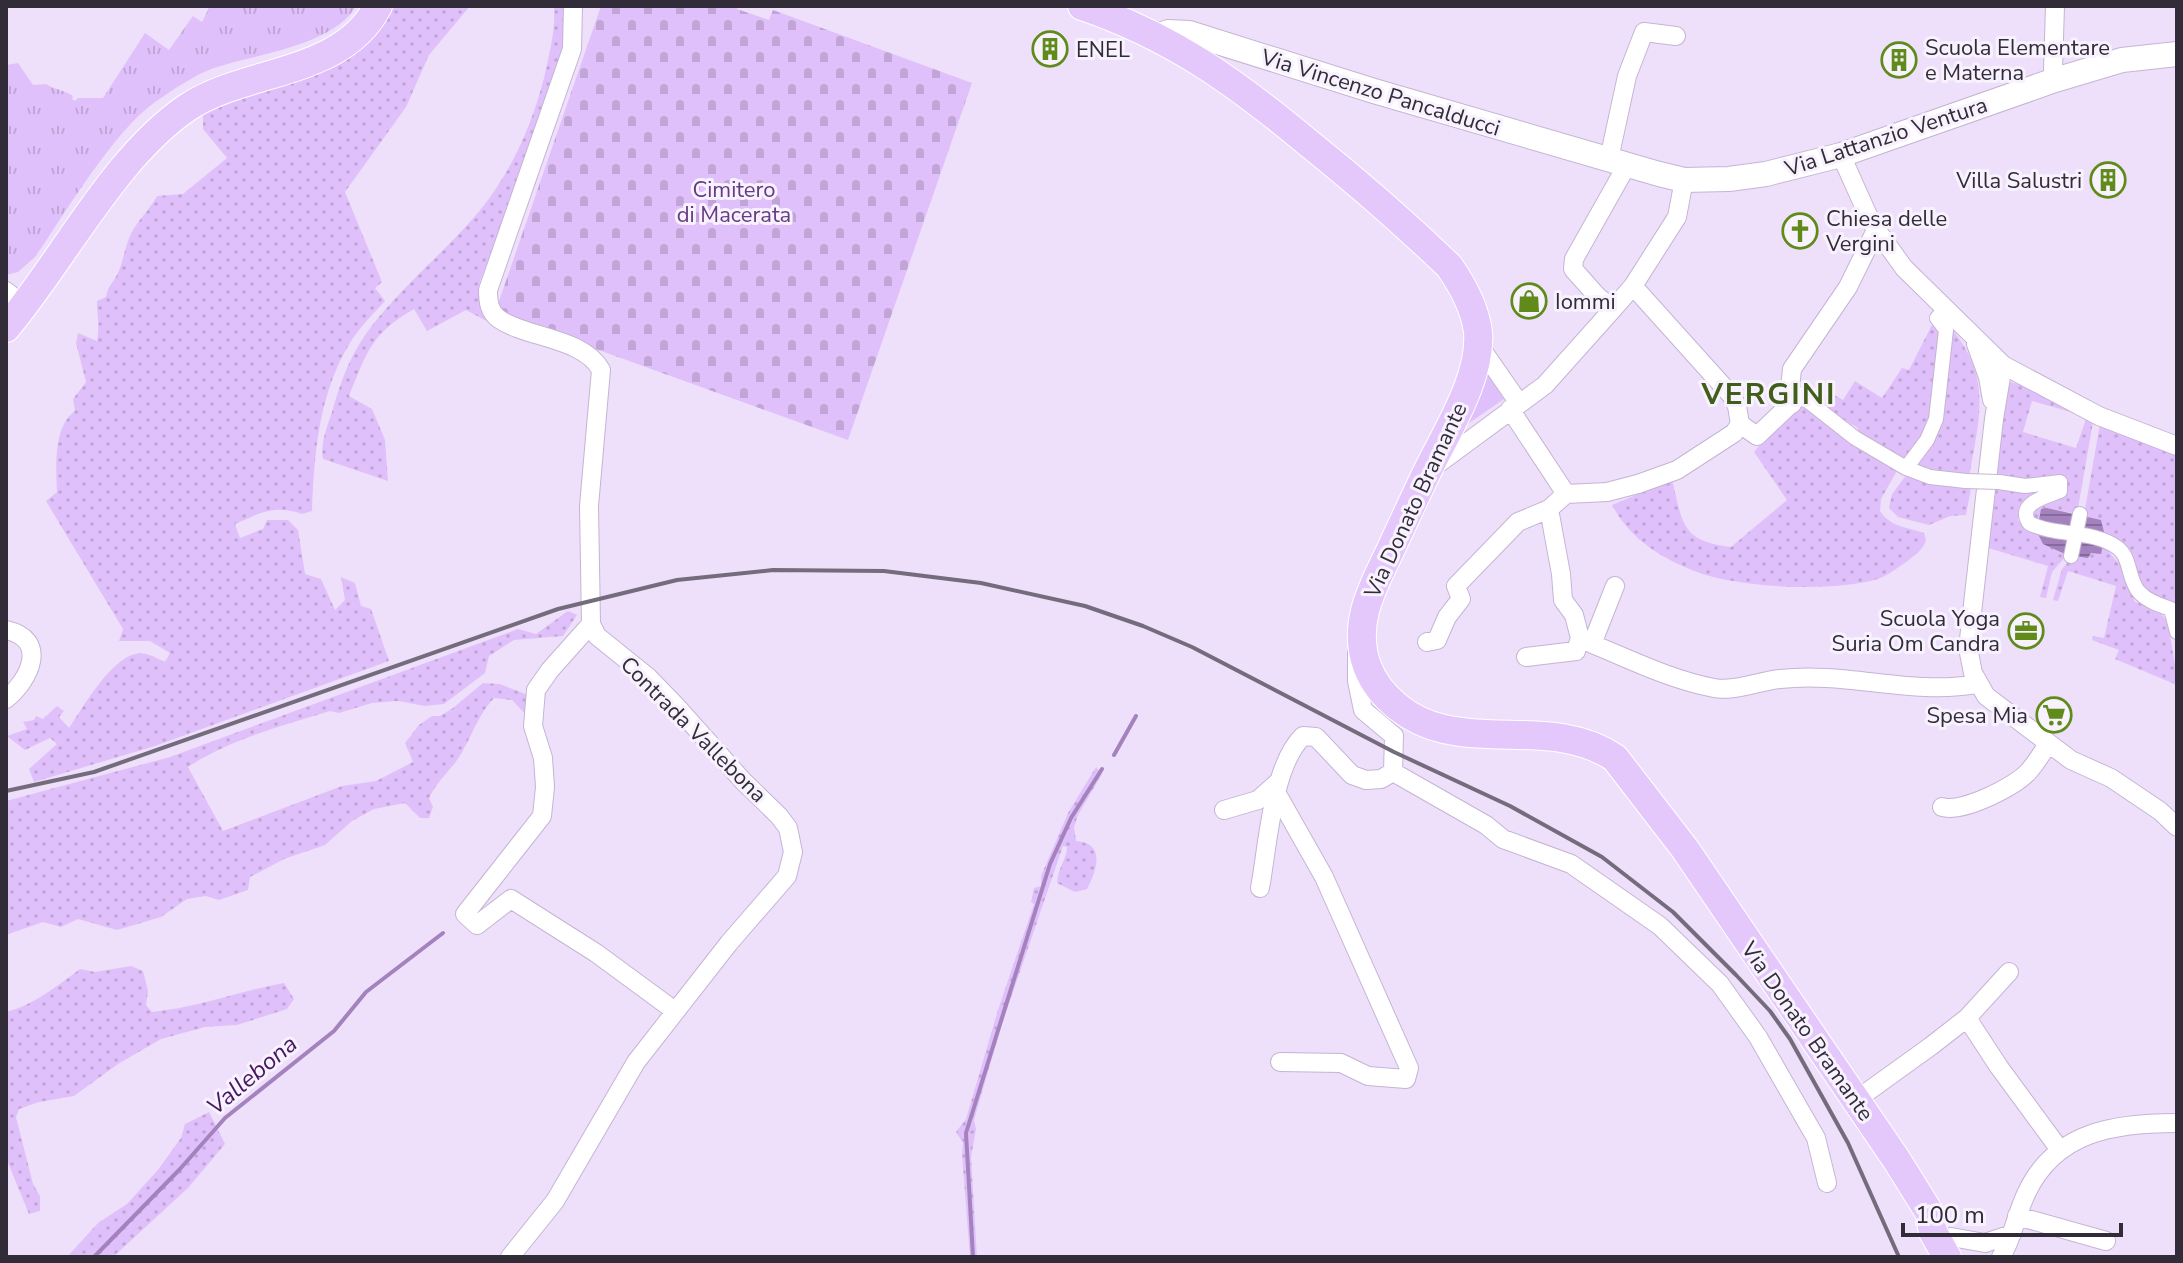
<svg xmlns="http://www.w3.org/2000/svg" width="2183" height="1263" font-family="'Nunito Sans',sans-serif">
<defs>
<pattern id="grass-dots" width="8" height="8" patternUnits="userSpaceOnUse" patternTransform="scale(2)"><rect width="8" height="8" fill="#e0c0fa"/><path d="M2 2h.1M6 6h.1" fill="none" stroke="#c1a5d7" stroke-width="1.8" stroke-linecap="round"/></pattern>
<pattern id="cemetery-stones" width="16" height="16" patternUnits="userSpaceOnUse" patternTransform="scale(2)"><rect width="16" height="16" fill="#e0c0fa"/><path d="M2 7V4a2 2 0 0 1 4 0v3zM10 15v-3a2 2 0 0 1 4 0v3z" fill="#c1a5d7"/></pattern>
<pattern id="park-tufts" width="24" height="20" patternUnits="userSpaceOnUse" patternTransform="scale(2)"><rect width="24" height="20" fill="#e0c0fa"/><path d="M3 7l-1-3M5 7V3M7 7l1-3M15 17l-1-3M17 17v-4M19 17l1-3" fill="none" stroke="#c1a5d7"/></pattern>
<pattern id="water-rules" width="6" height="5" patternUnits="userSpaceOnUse" patternTransform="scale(2)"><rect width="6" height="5" fill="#a382bd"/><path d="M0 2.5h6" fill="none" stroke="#856b9b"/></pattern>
</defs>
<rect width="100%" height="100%" fill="#eee0fa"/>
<path fill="url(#grass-dots)" d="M393 6H470L429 55 406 107 345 192 382 282 375 288 385 301C373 314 359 328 350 343 319 393 314 454 312 511L302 514C273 504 261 513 235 524L240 538 263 529 267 520H288L298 530 305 574 321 579 335 610 345 600 341 577 355 583 361 606 371 609 389 661 155 746 34 782 29 769 57 744 50 738 25 750 7 736 27 729 23 722 34 720 36 716 43 719 57 706 64 711 59 717 69 728C83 707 110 660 135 654 146 651 156 658 165 662L170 653 150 641H119L123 629 46 501 57 492C56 468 53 426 75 411L73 399 86 382 76 343 78 333 97 341C100 327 97 315 97 301L106 297C108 286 112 284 117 275 124 262 125 241 135 227 142 216 150 209 157 196L183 194 227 158 203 129V112L353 56C369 41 385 27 393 6Z
M554 6H565L566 44 526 164 480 281C477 300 479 309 492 324L466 310 427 331 414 309C370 335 368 351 349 396L372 409 385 440 388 481 323 459C320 444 327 427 332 412 338 391 345 369 356 350 385 298 448 252 485 204 514 166 532 124 544 78 549 55 556 29 554 6Z
M1934 321 1940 329 1931 415 1923 439 1904 462 1857 436 1858 428 1820 406 1829 392 1843 400 1855 381 1882 398 1902 368 1909 370Z
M1951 328C1993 379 1979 417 1969 478L1909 466 1929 442Z
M2010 382 2028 387 2074 409V413L2032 401 2023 432 2076 448 2086 419 2093 422 2077 514 2047 508 2039 523 2028 517 2039 502 2044 481 1992 477 2004 385Z
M1797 401 1898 469 1881 499 1880 511C1890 527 1907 527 1924 533L1926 540C1923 550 1915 555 1906 562 1896 569 1886 577 1874 580 1830 592 1740 588 1697 572 1661 558 1631 540 1612 505L1672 480C1683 524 1681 541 1731 547L1787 500 1754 452Z
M2100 424 2177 453V613L2144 591 2105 536 2084 515Z
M1907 474 1931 484 1962 485 1971 488 1966 515 1950 516 1929 525 1898 517 1889 508 1892 494Z
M1991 485 2048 487 2023 506 2018 520C2025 529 2032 528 2040 534 2051 544 2052 549 2067 555L2052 572 2046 598 2040 597 2048 566 1985 547Z
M2103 544 2123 569 2135 602C2165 608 2168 618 2172 647 2174 660 2177 671 2177 685L2115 659 2119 650 2092 640 2093 636 2104 638 2116 586 2068 571 2058 601 2053 600 2062 569 2073 556 2089 555Z
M568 611 577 615 563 636 514 640 489 656 485 673 444 704 425 706 398 701 372 703 339 713 330 711C282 726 230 739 188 767L223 831 342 786 376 781 413 762 405 743 419 725 432 716H440L453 708 483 683 500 684 528 695V717L512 700 494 698C476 717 470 743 455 763 445 775 436 784 429 798L433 807 429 818H420L405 803 374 809 352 821 325 845 284 859 250 877 248 890 219 900 206 896 187 899 161 917 117 930 78 919 61 927 43 922 6 935V801L170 757 518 629 536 634Z
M1096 767 1102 774 1078 815 1074 827 1076 841C1106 843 1097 870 1087 889L1075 892 1057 883C1058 868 1067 858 1067 847L1063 846 1001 1027 974 1120 976 1129 971 1157 977 1257H970L962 1155 963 1143 956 1132 966 1119 998 1010 1034 904 1031 902 1034 888 1041 886V876L1068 813Z
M131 966 143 971 148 991 146 1005 152 1012C196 1008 240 991 284 983L294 999 287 1009 237 1025 205 1027 161 1039 118 1064 74 1096 39 1102 19 1109 16 1117 33 1184 40 1196V1211L29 1214 6 1158V1012C34 1005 57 986 80 969L95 972Z
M209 1112 225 1144 188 1188 113 1257H67L98 1223 127 1204 157 1171 181 1138 185 1124Z"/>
<path fill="url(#cemetery-stones)" d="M601 6H738L737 9 769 20 773 10 972 83 848 440 510 318 498 304Z"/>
<path fill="url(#park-tufts)" d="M210 6H356C333 46 256 54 214 68 194 75 173 90 155 102 113 132 66 212 35 257L18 272 6 275V65L18 63 33 85 46 84C57 91 63 89 73 96L72 99 75 101 78 98H103L145 33 169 50 193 16 202 22Z"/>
<path fill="#e0c0fa" d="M1484 369 1504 399 1459 430Z"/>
<path fill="url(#water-rules)" d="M2047 508 2101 520 2105 536 2101 554 2091 553 2088 558 2067 555 2043 544 2037 532 2041 509Z"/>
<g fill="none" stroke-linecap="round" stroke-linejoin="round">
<path stroke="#a382bd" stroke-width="4" d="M1114 755 1136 716
M94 1257 180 1169 225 1118 334 1031 366 992 443 933
M973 1257 966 1133 1050 864 1071 818 1102 769"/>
<defs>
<path id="pedestrian" d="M1799 394 1855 438 1906 468 1927 440 1936 419 1946 330 1937 318 1944 310
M1906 468 1930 477 1966 481
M1999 482 2025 486 2060 482V491C2045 497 2017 503 2029 523 2055 537 2093 529 2118 548 2131 558 2128 580 2139 592 2147 601 2160 605 2171 609L2177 632
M2071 556 2080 514"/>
<path id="minor" d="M2055 80 2053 70 2055 6
M1841 155 1871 222 1904 268 2003 365 2099 416 2177 446
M1609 159 1627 76 1644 32 1676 36
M6 291 17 300
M1613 309 1597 296 1573 269 1574 259 1627 165
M1478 344 1519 403
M1976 344 1988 377 1992 400
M2003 365 1994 419 1968 648 1973 673 1986 696 2071 760 2111 778 2160 811 2177 827
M1792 404 1790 388 1792 369 1848 287 1876 230
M1740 424 1757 436 1798 397
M1435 466 1545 385 1613 309 1633 286 1677 217 1684 180
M1566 494 1607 492 1638 484 1677 470 1734 433 1740 424 1737 406 1731 395 1633 286
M1615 586 1592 644C1632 660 1671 680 1714 688 1733 692 1760 681 1780 679 1846 671 1912 696 1977 684
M591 624 550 670 536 690 533 726 543 758 545 787 542 816 465 914 477 925 511 899 596 953 675 1011
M6 630C49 639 30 680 6 699
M1427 642 1437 640 1447 617 1461 599 1456 586 1518 522 1549 509 1566 494 1510 409
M1526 657 1576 651 1580 638 1574 615 1563 600 1561 574 1549 509
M1393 772 1486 825 1503 839 1571 864 1660 926 1720 984 1758 1037 1816 1138 1827 1183
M1277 794 1324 877 1409 1068 1406 1079 1368 1076 1341 1063 1280 1062
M1942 807C1962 813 2015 787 2029 771 2036 763 2042 753 2048 744
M1224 810 1258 800 1277 783
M1260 888C1268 845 1272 766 1303 736L1316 737 1352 775 1366 780 1381 779 1393 772 1394 736 1363 710 1357 681V653
M1967 1018 1999 1067 2060 1150
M1856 1100 1931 1046 1967 1018 2009 972
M2017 1216 2106 1241
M1951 1237 1985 1243 2012 1234
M510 1257 555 1201 636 1062 729 943 787 876 793 852 788 828 779 816 743 781 677 707 648 677 597 636 591 624 589 506 601 370C584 338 527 338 499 319 489 312 488 301 488 290L572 49 573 6
M2001 1257C2013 1238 2016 1215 2026 1194 2055 1131 2115 1123 2177 1123"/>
<path id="secondary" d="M1158 36 1168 32 1189 33 1374 91 1659 174 1684 180 1729 179 1766 174 1841 155 2055 80 2122 60 2177 54"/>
<path id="primary" d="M1082 6C1171 36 1235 82 1306 141 1356 181 1403 222 1449 266 1463 286 1475 308 1478 332 1482 378 1445 434 1426 474 1414 499 1402 525 1390 551 1372 588 1352 624 1367 666 1379 698 1411 722 1444 729 1502 742 1563 723 1615 758L1685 849 1896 1159 1929 1212 1933 1232 1947 1257
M6 328C64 259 114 157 188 107 248 68 342 76 378 6"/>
</defs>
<use href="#pedestrian" stroke="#c5b4d4" stroke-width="16"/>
<use href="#minor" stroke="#c5b4d4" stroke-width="20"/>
<use href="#secondary" stroke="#c5b4d4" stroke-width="26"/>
<use href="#primary" stroke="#fff" stroke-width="30"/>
<use href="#pedestrian" stroke="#fff" stroke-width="14"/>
<use href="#minor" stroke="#fff" stroke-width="18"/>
<use href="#secondary" stroke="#fff" stroke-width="24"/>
<use href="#primary" stroke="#e5c8fb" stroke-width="28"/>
<path stroke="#746c7d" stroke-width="4" d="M6 791 94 772 558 609 677 580 773 570 884 571 981 583 1085 606 1143 626 1192 647 1394 752 1510 806 1602 857 1673 912 1736 975 1770 1011 1790 1039 1848 1143 1899 1257"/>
<defs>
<path id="pedestrian-bridge" d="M1966 481 1999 482"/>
</defs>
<use href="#pedestrian-bridge" stroke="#c5b4d4" stroke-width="16" stroke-linecap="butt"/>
<use href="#pedestrian-bridge" stroke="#fff" stroke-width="14"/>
</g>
<defs>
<symbol id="building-ring" viewBox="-11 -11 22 22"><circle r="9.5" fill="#f8f1fe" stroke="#608b1b" stroke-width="1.5"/><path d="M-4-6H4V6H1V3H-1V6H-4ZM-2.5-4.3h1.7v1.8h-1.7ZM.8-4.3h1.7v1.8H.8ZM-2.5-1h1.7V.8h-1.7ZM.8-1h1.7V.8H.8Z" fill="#608b1b"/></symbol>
<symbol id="church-ring" viewBox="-11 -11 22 22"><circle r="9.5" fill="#f8f1fe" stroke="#608b1b" stroke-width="1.5"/><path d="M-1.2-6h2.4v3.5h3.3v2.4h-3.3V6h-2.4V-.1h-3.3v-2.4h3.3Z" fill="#608b1b"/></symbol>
<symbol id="shop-ring" viewBox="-11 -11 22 22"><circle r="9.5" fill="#f8f1fe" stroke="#608b1b" stroke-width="1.5"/><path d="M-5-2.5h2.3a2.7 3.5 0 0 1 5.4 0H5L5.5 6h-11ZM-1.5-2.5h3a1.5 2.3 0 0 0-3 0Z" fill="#608b1b"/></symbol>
<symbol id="office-ring" viewBox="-11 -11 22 22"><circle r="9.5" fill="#f8f1fe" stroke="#608b1b" stroke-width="1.5"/><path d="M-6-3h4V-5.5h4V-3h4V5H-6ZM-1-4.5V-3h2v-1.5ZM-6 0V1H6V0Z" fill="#608b1b"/></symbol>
<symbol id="supermarket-ring" viewBox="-11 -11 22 22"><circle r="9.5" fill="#f8f1fe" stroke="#608b1b" stroke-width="1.5"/><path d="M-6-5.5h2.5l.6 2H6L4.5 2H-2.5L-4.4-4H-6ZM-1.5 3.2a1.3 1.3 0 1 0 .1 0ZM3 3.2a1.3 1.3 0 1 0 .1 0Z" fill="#608b1b"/></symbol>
</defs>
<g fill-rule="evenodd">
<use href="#building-ring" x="1030" y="29" width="40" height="40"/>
<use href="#building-ring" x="1879" y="40" width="40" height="40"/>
<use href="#building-ring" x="2088" y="160" width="40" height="40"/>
<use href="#church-ring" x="1780" y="211" width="40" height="40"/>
<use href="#shop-ring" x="1509" y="281" width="40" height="40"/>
<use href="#office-ring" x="2006" y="611" width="40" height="40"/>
<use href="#supermarket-ring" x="2034" y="695" width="40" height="40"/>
</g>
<g text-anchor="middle" stroke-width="6" stroke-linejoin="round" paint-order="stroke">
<g font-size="22" fill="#322c38" stroke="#f8f1fe" text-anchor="start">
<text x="1925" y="55">Scuola Elementare<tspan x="1925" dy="25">e Materna</tspan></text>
<text x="1076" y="57">ENEL</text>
<text x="2082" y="188" text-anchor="end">Villa Salustri</text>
<text x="1826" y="226">Chiesa delle<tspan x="1826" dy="25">Vergini</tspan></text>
<text x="1555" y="309">Iommi</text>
<text x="2000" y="626" text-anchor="end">Scuola Yoga<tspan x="2000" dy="25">Suria Om Candra</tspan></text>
<text x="2028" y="723" text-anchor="end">Spesa Mia</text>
</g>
<g font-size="22" fill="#322c38" stroke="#f8f1fe">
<text transform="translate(1381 92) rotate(17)" y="8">Via Vincenzo Pancalducci</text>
<text transform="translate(1886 136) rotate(-18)" y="8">Via Lattanzio Ventura</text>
<text transform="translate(1415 500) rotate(-65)" y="8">Via Donato Bramante</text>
<text transform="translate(694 729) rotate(45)" y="8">Contrada Vallebona</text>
<text transform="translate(1808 1031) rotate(55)" y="8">Via Donato Bramante</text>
</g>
<g font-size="22" fill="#663b85" stroke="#f8f1fe">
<text x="734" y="197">Cimitero<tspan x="734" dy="25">di Macerata</tspan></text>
</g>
<g font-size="24" font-style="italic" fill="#44175f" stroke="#f8f1fe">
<text transform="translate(252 1075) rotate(-40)" y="8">Vallebona</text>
</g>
<g font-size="30" font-weight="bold" letter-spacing="2" fill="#405d19" stroke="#f8f1fe">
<text x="1769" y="404">VERGINI</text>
</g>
</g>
<rect width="2183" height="1263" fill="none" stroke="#322c38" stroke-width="16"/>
<path d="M1903 1223v12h218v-12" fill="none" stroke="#322c38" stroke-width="4"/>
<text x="1915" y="1223" font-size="24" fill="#322c38" stroke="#f8f1fe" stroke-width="6" paint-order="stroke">100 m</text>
</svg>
